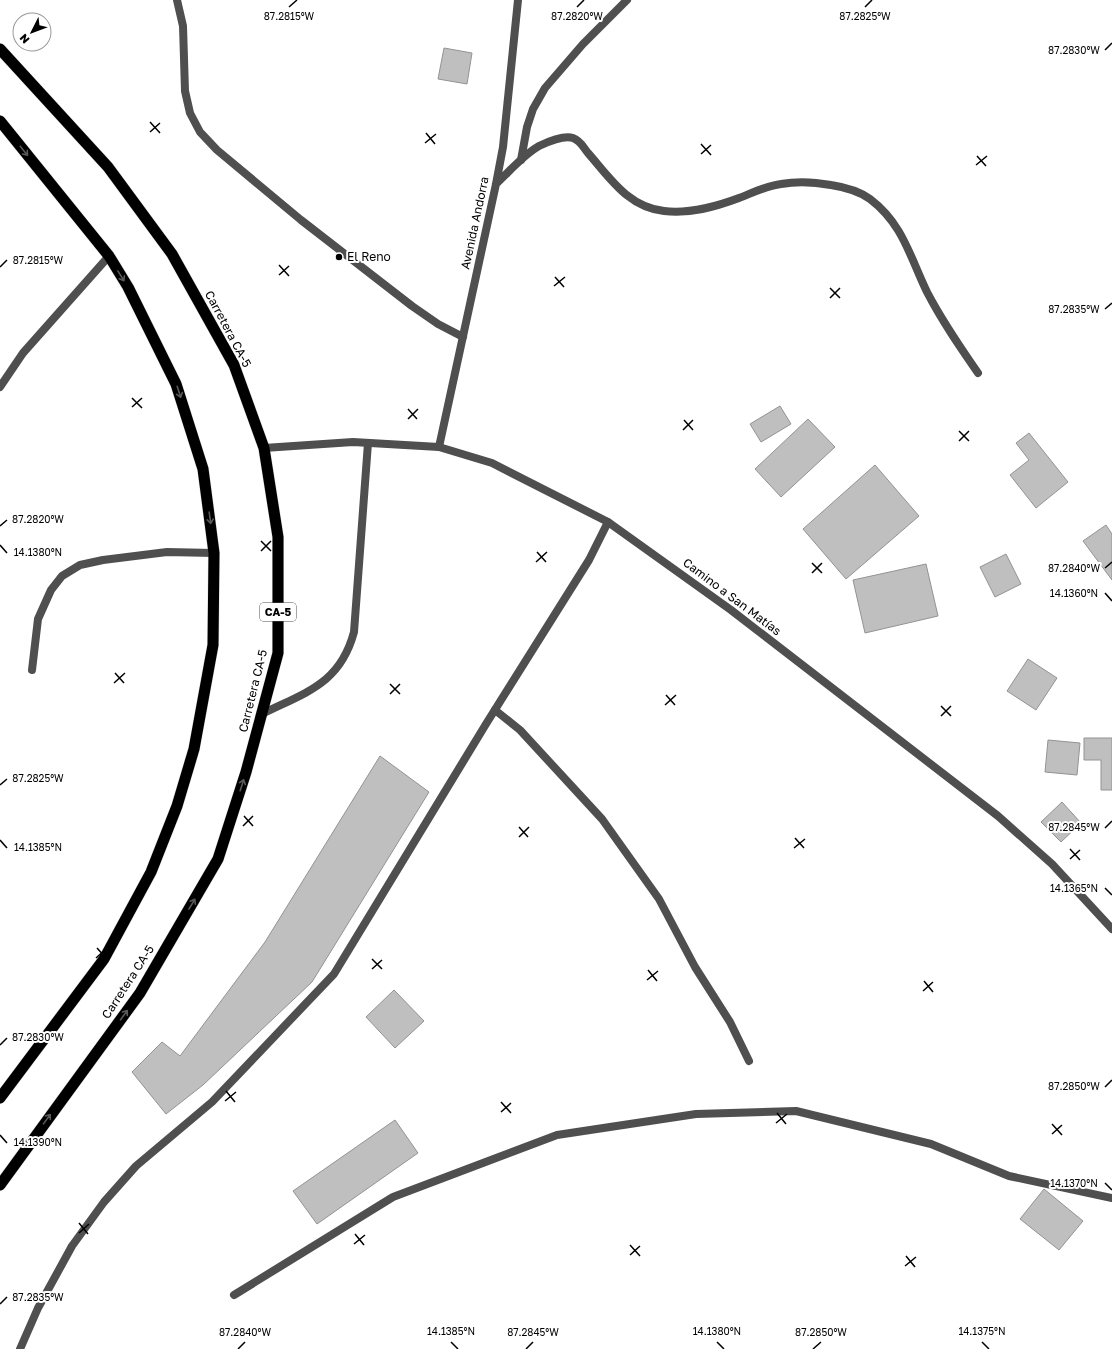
<svg xmlns="http://www.w3.org/2000/svg" width="1112" height="1349" font-family="'Golos Text',sans-serif">
<rect width="100%" height="100%" fill="#fff"/>
<path fill="#bfbfbf" stroke="#939393" d="M444 48 472 53 467 84 438 79Z
M780 406 791 424 761 442 750 424Z
M808 419 835 447 781 497 755 469Z
M1029 433 1068 482 1036 508 1010 475 1029 460 1016 443Z
M875 465 919 516 846 579 803 529Z
M1106 525 1112 534V580L1083 541Z
M1006 554 1021 584 995 597 980 567Z
M926 564 938 616 865 633 853 580Z
M1028 659 1057 678 1036 710 1007 691Z
M1084 738H1112V790H1101V760H1084Z
M1048 740 1080 743 1077 775 1045 772Z
M380 756 429 792 312 982 203 1085 166 1114 132 1072 162 1042 180 1056 265 942Z
M1062 802 1081 823 1061 842 1041 822Z
M394 990 424 1021 395 1048 366 1017Z
M395 1120 418 1153 317 1224 293 1191Z
M1044 1189 1083 1221 1059 1250 1020 1219Z"/>
<g fill="none" stroke-linecap="round" stroke-linejoin="round">
<defs>
<path id="trunk" d="M0 49 108 167 172 254 234 365 264 448 278 537V653L246 772 218 859 140 993 0 1185
M0 121 109 256 128 287 176 384 203 469 214 553 213 645 194 749 177 806 151 872 104 959 0 1098"/>
</defs>
<use href="#trunk" stroke="#dbdbdb" stroke-width="12"/>
<path stroke="#4f4f4f" stroke-width="8" d="M177 0 183 26 185 91 190 113 200 132 217 150 301 220 412 306 438 324 463 337
M521 160 527 127 533 109 545 88 583 44 627 0
M0 387 23 353 109 256
M32 670 38 619 51 590 62 576 80 565 103 560 167 552 214 553
M495 710 520 730 602 819 659 899 695 967 730 1022 749 1061
M262 714C306 692 340 684 354 632L368 443"/>
<path stroke="#4f4f4f" stroke-width="8" d="M496 184C510 171 523 155 539 146 547 142 564 135 573 138 581 141 583 147 588 153 610 178 628 207 664 211 690 214 715 207 739 198 752 193 766 186 781 184 797 181 815 182 831 185 844 187 859 191 870 199 903 224 910 257 927 292 942 321 960 347 978 373
M439 447 496 184 503 147 518 0
M234 1295 393 1197 557 1135 696 1114 796 1111 931 1144 1009 1176 1112 1198
M20 1349 38 1308 72 1246 104 1202 136 1166 212 1102 334 974 486 724 589 560 608 522"/>
<path stroke="#4f4f4f" stroke-width="8" d="M264 448 353 442 439 447 492 463 608 522 731 610 998 816 1052 864 1112 929"/>
<use href="#trunk" stroke="#000" stroke-width="11"/>
</g>
<defs><path id="oneway-shaft" d="M-6 0H5M1.5-3L5.5 0L1.5 3" fill="none" stroke-width="1.6" stroke-linecap="round" stroke-linejoin="round"/></defs>
<g stroke="#595959">
<use href="#oneway-shaft" transform="translate(24 151) rotate(51)"/>
<use href="#oneway-shaft" transform="translate(121 276) rotate(58)"/>
<use href="#oneway-shaft" transform="translate(179 392) rotate(72)"/>
<use href="#oneway-shaft" transform="translate(210 518) rotate(82)"/>
<use href="#oneway-shaft" transform="translate(242 785) rotate(-72)"/>
<use href="#oneway-shaft" transform="translate(192 904) rotate(-59)"/>
<use href="#oneway-shaft" transform="translate(124 1015) rotate(-54)"/>
<use href="#oneway-shaft" transform="translate(47 1119) rotate(-54)"/>
</g>
<path fill="none" stroke="#000" stroke-width="1.5" d="M289 7 297 0M577 7 584 0M865 7 872 0M1105 50 1112 43M150 122 160 133M150 132 160 123M426 133 435 144M425 143 436 134M701 144 711 155M701 154 711 145M977 156 986 166M976 165 987 156M279 265 289 276M0 267 7 260M279 275 289 266M555 277 564 287M554 286 565 277M830 288 840 298M830 298 840 288M1105 309 1112 303M132 398 142 408M132 407 142 398M408 409 417 419M408 419 418 409M684 420 693 430M683 430 693 420M959 431 969 441M959 441 969 431M0 526 7 520M261 541 271 551M0 545 7 553M261 551 271 541M537 552 546 562M536 562 547 552M812 563 822 573M1105 568 1112 562M812 573 822 563M1105 593 1112 601M115 673 124 683M114 683 125 673M390 684 400 694M390 694 400 684M666 695 675 705M665 705 676 695M941 706 951 716M941 716 951 706M0 785 7 779M244 816 253 826M243 826 253 816M519 827 528 837M1105 828 1112 821M519 837 529 827M795 838 804 848M0 840 7 848M794 848 805 839M1070 849 1080 860M1070 859 1080 850M1105 888 1112 895M97 948 106 958M96 958 107 948M372 959 382 969M372 969 382 960M648 970 657 981M647 980 658 971M924 981 933 992M923 991 933 982M0 1045 7 1038M1105 1087 1112 1080M226 1091 235 1102M225 1101 236 1092M501 1102 511 1113M501 1112 511 1103M777 1113 786 1124M776 1123 787 1114M1052 1124 1062 1135M1052 1134 1062 1125M0 1135 7 1143M1105 1183 1112 1190M79 1223 88 1234M79 1233 89 1224M355 1234 364 1245M354 1244 365 1235M630 1245 640 1256M630 1255 640 1246M906 1256 915 1267M905 1266 916 1257M0 1304 7 1297M451 1342 458 1349M717 1342 724 1349M982 1342 989 1349M238 1349 245 1342M526 1349 533 1342M813 1349 821 1342"/>
<circle fill="#000" stroke="#fff" stroke-width="1.5" cx="339" cy="257" r="4"/>
<g text-anchor="middle" stroke-width="4" stroke-linejoin="round" paint-order="stroke">
<rect fill="#fff" stroke="#4c4c4c" stroke-width="1" x="260" y="603" width="36" height="18" rx="3"/>
<g font-size="11" font-weight="bold" fill="#000">
<text x="278" y="616">CA-5</text>
</g>
<g font-size="12" fill="#000" stroke="#fff">
<text transform="translate(475 223) rotate(-78)" y="4">Avenida Andorra</text>
<text transform="translate(228 329) rotate(62)" y="4">Carretera CA-5</text>
<text transform="translate(732 597) rotate(37)" y="4">Camino a San Matías</text>
<text transform="translate(253 691) rotate(-76)" y="4">Carretera CA-5</text>
<text transform="translate(128 982) rotate(-57)" y="4">Carretera CA-5</text>
</g>
<g font-size="12" fill="#000" stroke="#fff" text-anchor="start">
<text x="347" y="261">El Reno</text>
</g>
</g>
<g font-size="10" text-anchor="middle" fill="#000" stroke="#fff" stroke-width="4" stroke-linejoin="round" paint-order="stroke">
<text x="289" y="20">87.2815°W</text>
<text x="577" y="20">87.2820°W</text>
<text x="865" y="20">87.2825°W</text>
<text x="1074" y="54">87.2830°W</text>
<text x="38" y="264">87.2815°W</text>
<text x="1074" y="313">87.2835°W</text>
<text x="38" y="523">87.2820°W</text>
<text x="38" y="556">14.1380°N</text>
<text x="1074" y="572">87.2840°W</text>
<text x="1074" y="597">14.1360°N</text>
<text x="38" y="782">87.2825°W</text>
<text x="1074" y="831">87.2845°W</text>
<text x="38" y="851">14.1385°N</text>
<text x="1074" y="892">14.1365°N</text>
<text x="38" y="1041">87.2830°W</text>
<text x="1074" y="1090">87.2850°W</text>
<text x="38" y="1146">14.1390°N</text>
<text x="1074" y="1187">14.1370°N</text>
<text x="38" y="1301">87.2835°W</text>
<text x="451" y="1335">14.1385°N</text>
<text x="717" y="1335">14.1380°N</text>
<text x="982" y="1335">14.1375°N</text>
<text x="245" y="1336">87.2840°W</text>
<text x="533" y="1336">87.2845°W</text>
<text x="821" y="1336">87.2850°W</text>
</g>
<g transform="translate(32 32) rotate(228)"><circle r="19" fill="#ffffff" stroke="#999999"/>
<path d="M0-3L7 15L0 10L-7 15Z" fill="#000000"/>
<text y="-6" font-size="11" font-weight="bold" text-anchor="middle" fill="#000000">N</text>
</g>
</svg>
